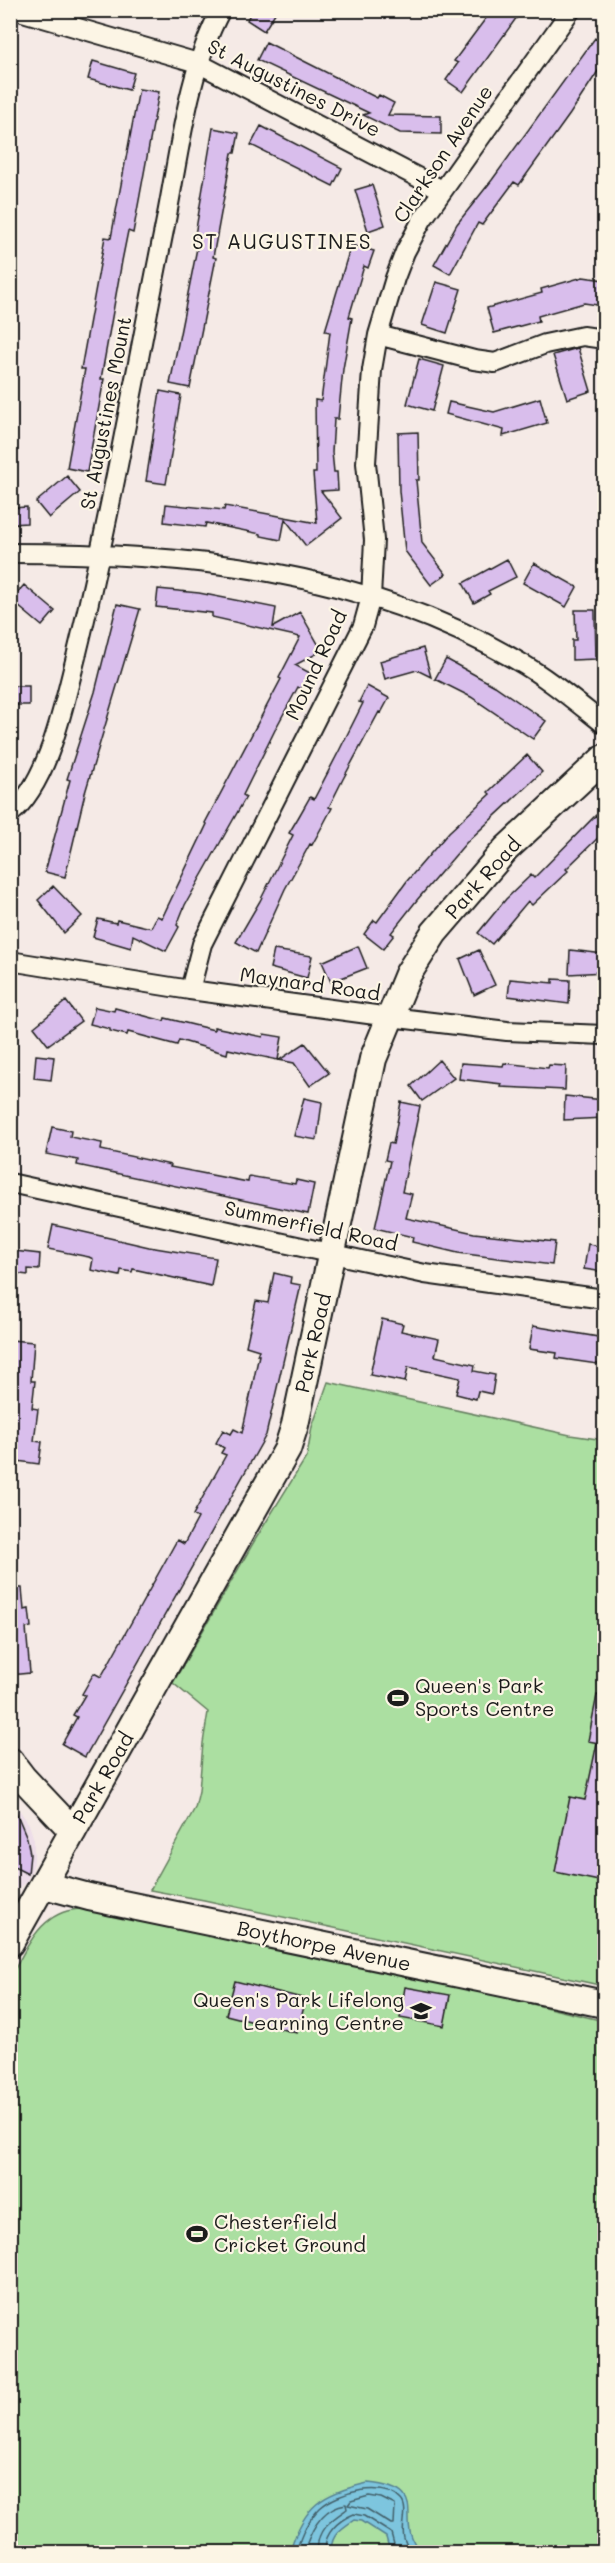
<svg xmlns="http://www.w3.org/2000/svg" width="615" height="2563" font-family="Mali,sans-serif">
<rect width="100%" height="100%" fill="#f5eae6"/>
<filter id="ink" filterUnits="userSpaceOnUse"><feTurbulence type="fractalNoise" baseFrequency=".0167" numOctaves="2"/><feDisplacementMap in="SourceGraphic" scale="12" xChannelSelector="R" yChannelSelector="G"/><feConvolveMatrix kernelMatrix="1 2 1 2 8 2 1 2 1" color-interpolation-filters="sRGB"/></filter>
<g filter="url(#ink)">
<path fill="#eddde8" d="M11 1803 20 1811 29 1824 34 1840V1862L31 1872 26 1882 18 1888 11 1902Z"/>
<path fill="#abdfa1" stroke="#647e5e" stroke-width="1.5" d="M328 1382 570 1435 604 1440V1986L204 1900 150 1890 195 1808 199 1791 203 1743 208 1712 173 1683 255 1540 307 1456 312 1427Z
M100 1909 282 1945 604 2021V2552H11L10 1978C25 1951 38 1916 72 1910 81 1908 91 1909 100 1909Z"/>
<path fill="#7dc5de" stroke="#568190" stroke-width="1.5" d="M368 2483C436 2490 391 2521 421 2552H390L386 2537 361 2521 354 2520C342 2528 329 2536 332 2552H290C303 2506 322 2493 368 2483Z"/>
<g fill="none" stroke-linecap="round" stroke-linejoin="round">
<path stroke="#43606a" stroke-width="1.5" d="M369 2496 381 2498 395 2505 394 2524H391L367 2509 348 2505 351 2501Z
M296 2552C301 2535 307 2521 320 2508 337 2492 384 2480 401 2500 410 2510 399 2529 405 2541 406 2545 410 2549 413 2552
M304 2552C310 2532 322 2507 346 2504L347 2509C331 2520 315 2530 318 2552
M326 2552C322 2534 339 2520 354 2514L364 2516 391 2533 396 2552"/>
<path stroke="#568190" stroke-width="6" d="M10 2536 22 2552"/>
</g>
<path fill="#d9beec" stroke="#1c1c1c" stroke-width="1.5" d="M252 10H277L264 31 247 20Z
M492 10H522L463 92 446 80 458 63 454 61Z
M595 38 604 45V62L570 114 519 185 514 182 482 225 478 223 450 274 434 265 457 224 492 180Z
M266 42 377 98 379 95 394 103 388 115 441 116V134L400 133 363 115 369 113 257 60Z
M93 61 134 73 129 90 88 79Z
M139 89 159 92 133 233 128 231 122 261 101 379H104L87 472 67 468 85 369H81L105 237 111 238Z
M261 126 342 168 333 186 251 145Z
M213 128 239 133 235 153H232L213 257 216 258 190 388 170 384 197 248 193 247Z
M372 185 385 225 368 231 355 190Z
M351 245 374 251 368 268 364 266 349 317 352 318 343 369 338 419H334L332 452 334 472H337L338 490 321 491 342 518 306 546 285 519 281 540 261 536V534L206 523 205 527 164 522 166 504 224 510 225 506 317 523 313 473H316L315 400 321 401 330 332 325 331Z
M583 277 604 280V306L584 303 538 316 539 321 494 333 487 308 542 293 541 289Z
M436 282 461 289 447 333 422 325Z
M578 348 591 391 567 399 553 355Z
M419 359 444 366 432 411 407 404Z
M160 391 181 395 166 484 146 481Z
M540 398 547 423 503 436 504 430 446 414 449 402 494 412Z
M418 432 419 480H416L422 543 446 574 431 585 405 551 399 491 398 433Z
M67 476 80 492 49 518 36 502Z
M27 507V523L10 524V508Z
M507 559 516 577 488 591 490 594 474 603 463 583Z
M534 563 577 587 566 607 523 583Z
M24 585 55 611 42 626 11 600Z
M158 589 199 593 276 608 273 627 300 612 322 651 295 665 310 673 301 689 298 687 277 726 243 795 246 797 185 905 177 925 179 927 166 951 133 935 131 948 93 937 98 919 116 923 117 920 151 928 157 916 162 918 207 824 205 823 281 679 279 678 300 637 212 617V613L156 607Z
M117 604 140 609 85 793 65 877 45 872 70 780 67 779 95 692Z
M575 610H595L596 659 572 660V640H576Z
M423 648 431 677 417 670 385 679 380 661Z
M446 659 495 686 546 721 533 739 471 697 435 679Z
M10 686H29V705H10Z
M367 686 389 698 381 713 379 712 343 779 329 807 332 808 324 823 312 845 310 844 285 889 256 953 236 942 260 901 293 835 289 833 298 818 310 797 314 799 339 751 363 703 359 702Z
M527 755 542 772 466 843 417 900 391 933 394 935 383 949 364 934 374 920 377 922 407 881 449 832 490 794 488 792Z
M596 815 604 825V832L566 869 568 871 532 905 528 901 492 944 478 933 506 899 531 875 534 878Z
M53 886 82 916 64 933 38 900Z
M358 946 367 968 331 982 322 962Z
M274 950 312 956 307 978 270 968Z
M479 950 495 985 474 995 460 959Z
M570 950 604 954V972L569 974Z
M510 979 553 983V979L570 980 569 1004 508 996Z
M66 1001 81 1021 48 1045 34 1027Z
M95 1007 114 1011 115 1008 164 1021 165 1018 214 1030V1027L263 1037 264 1034 282 1037 278 1060 228 1049 227 1054 179 1040 177 1045 128 1032 127 1035 110 1031V1029L90 1024Z
M305 1043 329 1073 310 1086 294 1063 279 1060Z
M36 1055 54 1057 51 1080 34 1078Z
M439 1060 454 1078 422 1101 411 1086Z
M461 1063 503 1066 504 1063 548 1068 549 1065 566 1066 565 1090 501 1087 502 1084 459 1079Z
M565 1096 604 1100V1118L564 1120Z
M304 1098 322 1102 317 1140 294 1136Z
M401 1102 420 1106 402 1192 412 1194 406 1218 474 1233 555 1242 552 1265 458 1253 412 1242 413 1237 375 1228 390 1161 385 1160 389 1143 393 1144Z
M52 1127 71 1131 70 1137 102 1143 101 1150 171 1165 170 1167 248 1182 249 1176 295 1184 296 1180 314 1184 308 1214 77 1165 78 1160 46 1154Z
M53 1225 149 1247 216 1258 211 1286 133 1269 132 1272 121 1270 120 1276 91 1270 93 1259 89 1257 48 1249Z
M588 1244 604 1247V1272L584 1269Z
M14 1251 40 1254 39 1270 28 1269V1275L12 1273Z
M274 1273 291 1277 290 1283 301 1285 266 1435 85 1757 62 1744 77 1717 73 1715 85 1695 82 1694 94 1673 101 1677 177 1540 184 1544 198 1518 193 1515 226 1455 221 1453 224 1448 216 1443 223 1430 231 1434 234 1429 242 1433 259 1355H257L259 1350 246 1346 256 1301 268 1303Z
M382 1319 403 1324 401 1331 439 1339 435 1356 475 1365 474 1371 495 1375 492 1394 478 1391 476 1399 456 1394 460 1378 408 1367 405 1382 370 1375Z
M533 1326 604 1338V1365L556 1358 557 1353 529 1349Z
M10 1340 34 1342 31 1381H35L32 1408 38 1409 34 1441 42 1442 39 1464 10 1460Z
M10 1588H22L24 1610 29 1609 31 1627 26 1628 30 1673 10 1675Z
M597 1695 604 1696V1882L555 1872 570 1797 585 1800 597 1743H599L588 1741Z
M10 1798 27 1838 30 1854 28 1874 10 1865Z
M235 1981 306 1999 297 2033 226 2015Z
M405 1987 450 1995 444 2026 400 2018Z"/>
<g fill="none" stroke-linecap="round" stroke-linejoin="round">
<defs>
<path id="street" d="M16 10 198 63 442 190
M378 335 474 360 495 363 545 344 583 336 604 339
M10 553C189 553 358 569 516 660 548 678 576 702 604 724
M10 814C49 783 64 703 76 657 111 514 136 369 165 225 179 156 187 72 221 10
M10 961 190 990 390 1017 507 1031 604 1035
M190 990 202 944 363 626 371 597 374 540 366 463 372 370 378 335 395 278 405 252 422 220 571 10
M10 1183 425 1274 604 1299"/>
<path id="secondary" d="M10 1761 23 1778 73 1831
M44 1885 89 1897 604 2004
M10 1943 287 1450 295 1425 373 1059 408 974 434 933 506 849 604 758"/>
</defs>
<use href="#street" stroke="#1c1c1c" stroke-width="22"/>
<use href="#secondary" stroke="#1c1c1c" stroke-width="30"/>
<use href="#street" stroke="#fcf5e5" stroke-width="18"/>
<use href="#secondary" stroke="#fcf5e5" stroke-width="26"/>
</g>
</g>
<defs>
<symbol id="stadium-bare" viewBox="-9 -9 18 18"><path d="M0-5a6.5 5 0 1 0 0 10a6.5 5 0 1 0 0-10ZM-3.5-1.8h7v3.6h-7Z" fill="#1c1c1c" stroke="#fcf5e5" stroke-width="2.5" paint-order="stroke"/></symbol>
<symbol id="university-bare" viewBox="-9 -9 18 18"><path d="M0-5L7-2L0 1L-7-2ZM-4 1L0 2.5L4 1V4Q0 6-4 4Z" fill="#1c1c1c" stroke="#fcf5e5" stroke-width="2.5" paint-order="stroke"/></symbol>
</defs>
<g fill-rule="evenodd">
<use href="#stadium-bare" x="383" y="1683" width="30" height="30"/>
<use href="#university-bare" x="406" y="1996" width="30" height="30"/>
<use href="#stadium-bare" x="182" y="2219" width="30" height="30"/>
</g>
<g text-anchor="middle" stroke-width="4.5" stroke-linejoin="round" paint-order="stroke">
<g font-size="20" fill="#1c1c1c" stroke="#fcf5e5">
<text transform="translate(294 88) rotate(27)" y="7">St Augustines Drive</text>
<text transform="translate(443 154) rotate(-56)" y="7">Clarkson Avenue</text>
<text transform="translate(106 413) rotate(-79)" y="7">St Augustines Mount</text>
<text transform="translate(316 665) rotate(-65)" y="7">Mound Road</text>
<text transform="translate(483 878) rotate(-48)" y="7">Park Road</text>
<text transform="translate(310 984) rotate(8)" y="7">Maynard Road</text>
<text transform="translate(311 1226) rotate(12)" y="7">Summerfield Road</text>
<text transform="translate(313 1343) rotate(-77)" y="7">Park Road</text>
<text transform="translate(103 1778) rotate(-60)" y="7">Park Road</text>
<text transform="translate(324 1946) rotate(12)" y="7">Boythorpe Avenue</text>
</g>
<g font-size="20" fill="#1c1c1c" stroke="#fcf5e5" text-anchor="start">
<text x="415" y="1693">Queen's Park<tspan x="415" dy="23">Sports Centre</tspan></text>
<text x="404" y="2007" text-anchor="end">Queen's Park Lifelong<tspan x="404" dy="23">Learning Centre</tspan></text>
<text x="214" y="2229">Chesterfield<tspan x="214" dy="23">Cricket Ground</tspan></text>
</g>
<g font-size="21" letter-spacing="1.5" fill="#1c1c1c" stroke="#fcf5e5">
<text x="282" y="249">ST AUGUSTINES</text>
</g>
</g>
<rect width="615" height="2563" fill="none" stroke="#fcf5e5" stroke-width="36"/>
<rect x="18" y="18" width="579" height="2527" fill="none" stroke="#1c1c1c" stroke-width="2" filter="url(#ink)"/>
</svg>
